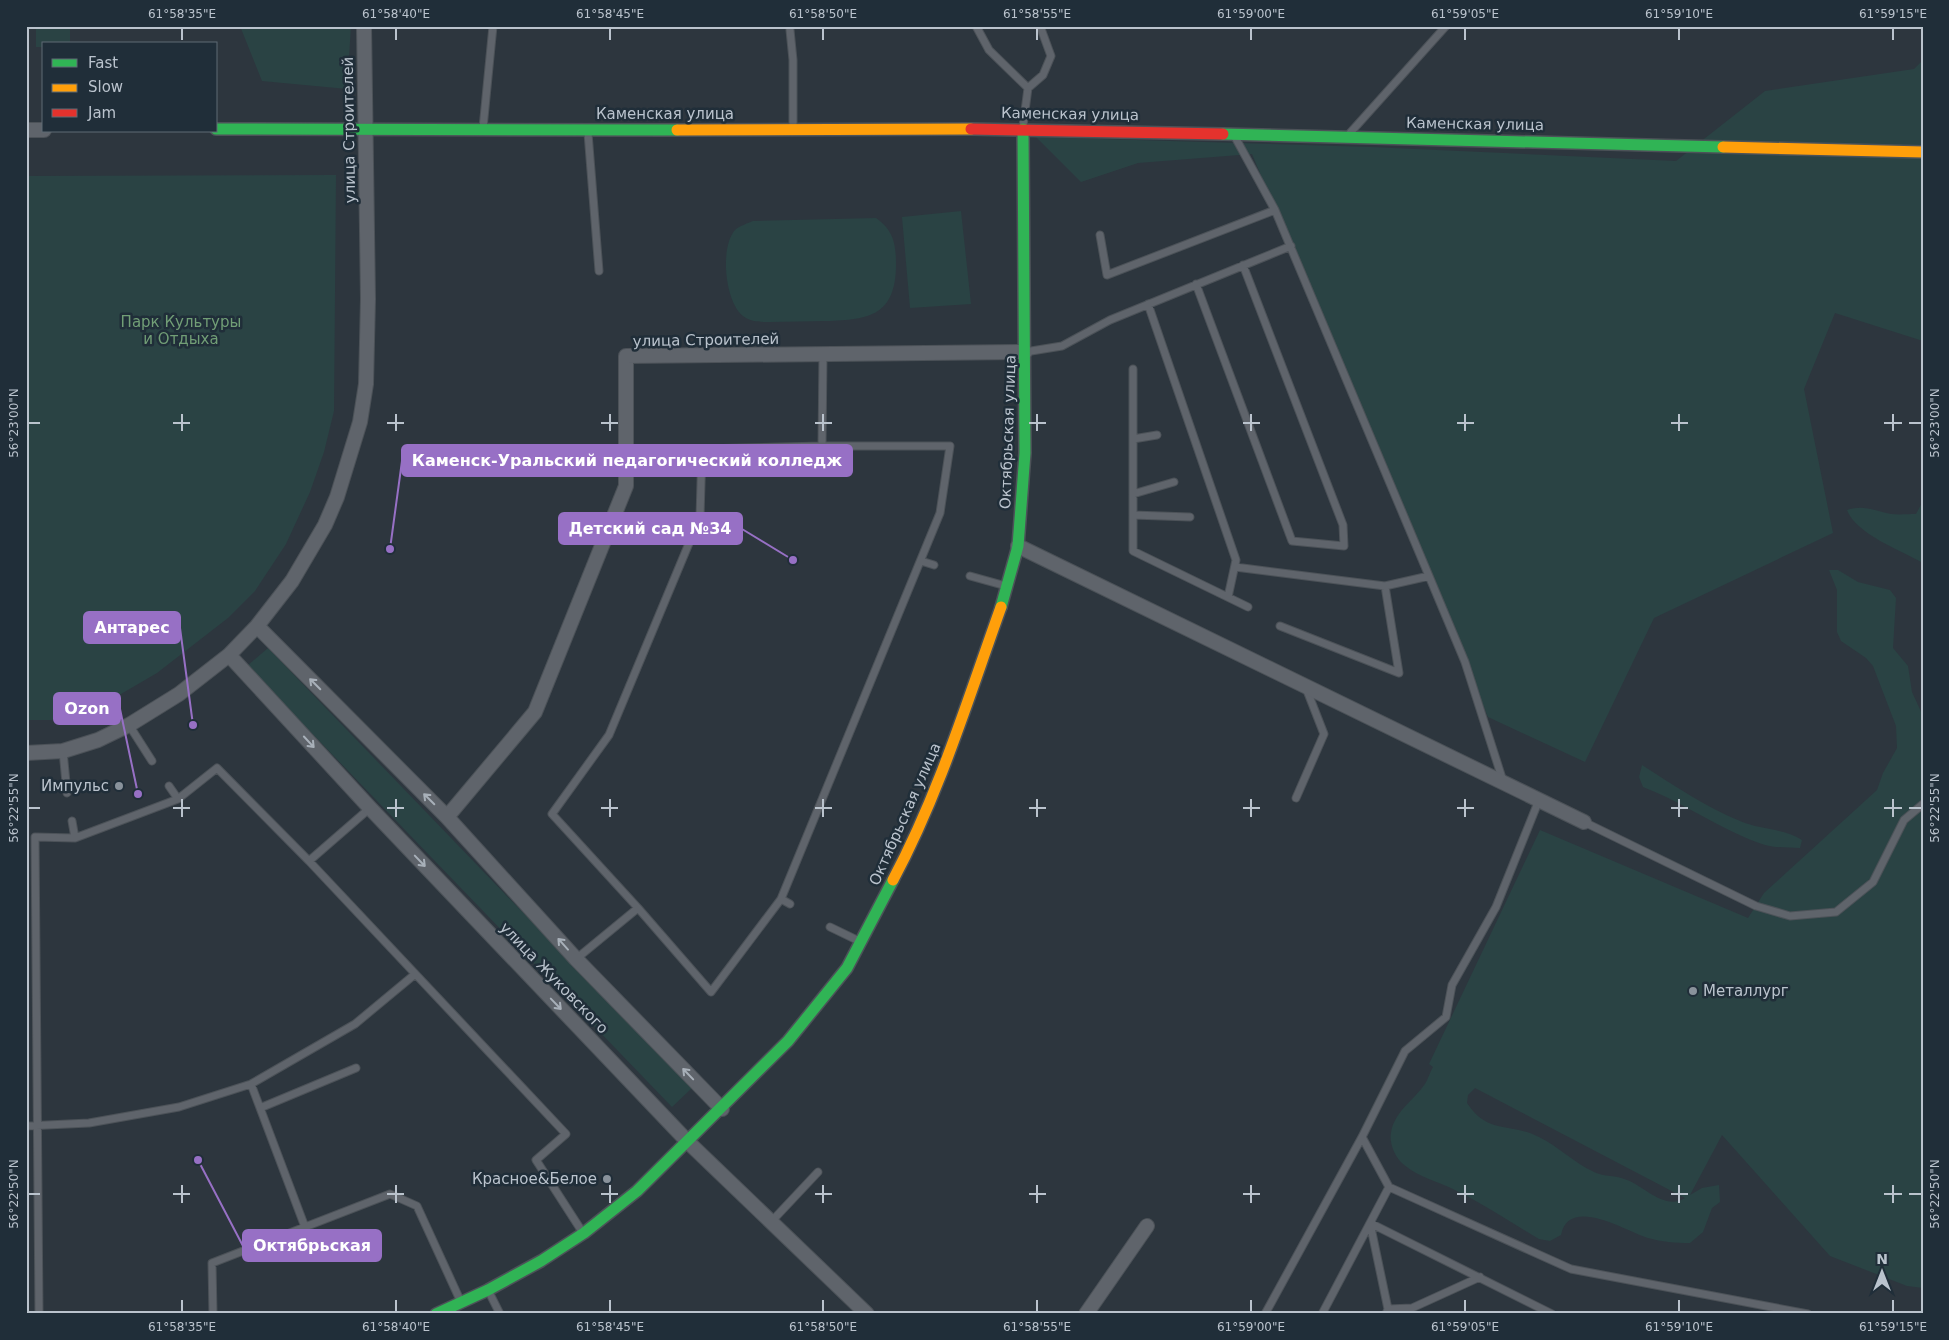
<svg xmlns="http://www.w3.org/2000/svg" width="1949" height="1340" font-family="'DejaVu Sans',sans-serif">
<rect width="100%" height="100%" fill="#2d363e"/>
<path fill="#2a4344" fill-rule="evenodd" d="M36 26H70V44H44V47H36Z
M240 26H351L347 89 262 81Z
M1923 60V341L1835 313 1804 389 1833 533 1654 618 1585 762 1488 717 1252 154 1138 163 1081 182 1036 137 1371 147 1676 161 1765 91 1914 69Z
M336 175 334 411 324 452 310 492 286 544 255 591 228 618 157 673 121 694 88 708 52 720H26V176Z
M961 211 971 304 910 308 902 217Z
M876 218C893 230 896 243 896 264 896 315 870 320 826 321 807 321 788 322 769 322 759 322 751 322 743 316 725 302 719 246 736 229 740 226 748 223 753 221Z
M1923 501V563C1900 550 1856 534 1847 510 1864 504 1875 511 1891 514 1899 515 1908 514 1916 514Z
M1829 570H1838L1858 582 1890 590 1896 598 1893 648 1908 666 1912 692 1923 716V1288L1907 1286 1830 1256 1722 1135 1690 1195 1702 1188 1719 1185 1720 1202 1712 1208 1703 1232 1690 1243C1675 1243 1662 1242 1648 1238 1626 1231 1569 1195 1561 1235L1550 1241 1539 1239C1512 1223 1485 1205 1457 1191 1438 1181 1419 1178 1403 1164 1395 1157 1389 1143 1391 1133 1394 1112 1413 1101 1425 1084 1428 1079 1430 1072 1433 1067L1429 1064 1540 830 1748 918 1764 893 1877 790 1883 773 1897 748 1896 726 1873 666 1866 658 1841 641 1837 632V590ZM1475 1088 1685 1198C1665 1211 1644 1186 1627 1180 1616 1175 1604 1177 1594 1172 1574 1163 1558 1146 1539 1137 1509 1122 1488 1135 1467 1103L1468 1095Z
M268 648 692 1088 672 1107 247 666Z
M1642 765C1673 785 1706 807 1740 821 1761 830 1783 828 1802 840L1800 848C1789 847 1775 848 1765 845 1722 831 1685 803 1643 787L1639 777Z"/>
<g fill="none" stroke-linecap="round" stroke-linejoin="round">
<defs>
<path id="lane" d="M976 26 989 50 1028 88 1023 126
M790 30 793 60V127
M1028 88 1043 75 1051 56 1040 26
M483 128 493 26
M588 133 599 271
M1350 133 1446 26
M1235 137 1275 210 1429 576
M1100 235 1107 275 1275 210
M1196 284 1292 541 1344 546 1343 525 1243 265
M1148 304 1236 560 1228 597
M1025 352 1062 346 1110 320 1291 246
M1133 369V551L1248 607
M1133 439 1157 435
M1133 494 1174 482
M1133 515 1190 517
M921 561 934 565
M1235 567 1385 586 1399 673 1280 626
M970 576 1006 586
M1385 586 1429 576 1465 662 1503 781
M129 725 152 761
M63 751 67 793
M1296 798 1324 734 1306 688
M178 799 217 768 309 861 566 1134 536 1160 583 1233
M72 821 75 838 178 799 169 786
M1584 822 1756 906 1790 916 1836 912 1873 882 1904 820 1923 804
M309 861 370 808
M781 899 790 904
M638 908 552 814 609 735 700 517 702 449 822 446 823 354
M830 927 859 941
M576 959 638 908 711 992 781 899 940 513 950 446H822
M251 1084 305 1227
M260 1108 356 1068
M26 1126 89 1123 179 1107 251 1084 355 1024 414 975
M1362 1137 1389 1187 1370 1223 1388 1309 1386 1314
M1389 1187 1571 1269 1808 1314
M771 1222 818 1172
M489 1292 500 1314
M1388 1309 1412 1308 1480 1277
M39 1314 35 837 75 838
M213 1314 212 1263 390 1194 417 1206 461 1302
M1265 1314 1362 1137 1405 1051 1446 1017 1452 985 1496 907 1539 800
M1322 1314 1370 1223 1552 1314"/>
<path id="street" d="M26 130H44
M1018 546 1584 822
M257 626 447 817 576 959 722 1109
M229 655 370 808 688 1142 867 1314
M26 753 63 751 98 740 129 725 179 694 229 655 257 626 292 581 325 525 337 497 360 422 366 384 368 299 364 26
M447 817 535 712 626 486V356L1025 352
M1086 1314 1147 1226"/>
<path id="fast" d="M216 129 677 130
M1223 134 1723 147
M1001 607 1018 546 1025 453 1023 129
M436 1314 488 1290 541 1261 584 1233 637 1191 788 1041 847 968 893 880"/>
<path id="slow" d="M677 130 971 129
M1723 147 1923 152
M893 880C939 794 968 699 1001 607"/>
<path id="jam" d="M971 129 1223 134"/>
</defs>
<use href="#lane" stroke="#4c5258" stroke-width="9"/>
<use href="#street" stroke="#4c5258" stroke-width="16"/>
<use href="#fast" stroke="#4c5258" stroke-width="14"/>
<use href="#slow" stroke="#4c5258" stroke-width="14"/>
<use href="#jam" stroke="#4c5258" stroke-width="14"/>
<use href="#lane" stroke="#5f646b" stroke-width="7"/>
<use href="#street" stroke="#5f646b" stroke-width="14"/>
<use href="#fast" stroke="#30b455" stroke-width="11"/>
<use href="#slow" stroke="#ff9f0a" stroke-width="11"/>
<use href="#jam" stroke="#e5322d" stroke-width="11"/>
</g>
<defs><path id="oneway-shaft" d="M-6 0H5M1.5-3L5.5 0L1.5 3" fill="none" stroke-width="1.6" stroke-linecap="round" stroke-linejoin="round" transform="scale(1.25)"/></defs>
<g stroke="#a8b0b9">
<use href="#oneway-shaft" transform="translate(315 684) rotate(-135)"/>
<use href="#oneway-shaft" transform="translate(309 742) rotate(47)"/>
<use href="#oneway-shaft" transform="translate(429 799) rotate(-135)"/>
<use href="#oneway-shaft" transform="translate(420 861) rotate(46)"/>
<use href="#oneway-shaft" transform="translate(563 944) rotate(-132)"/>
<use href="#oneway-shaft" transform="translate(556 1004) rotate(46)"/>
<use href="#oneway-shaft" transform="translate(688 1074) rotate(-134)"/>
</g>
<path fill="none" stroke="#bac3cd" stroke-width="2" d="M182 28V40M396 28V40M610 28V40M823 28V40M1037 28V40M1251 28V40M1465 28V40M1679 28V40M1893 28V40M182 414V431M396 414V431M610 414V431M823 414V431M1037 414V431M1251 414V431M1465 414V431M1679 414V431M1893 414V431M28 423H40M173 423H190M387 423H404M601 423H618M815 423H832M1029 423H1046M1243 423H1260M1457 423H1474M1671 423H1688M1884 423H1902M1909 423H1922M182 799V817M396 799V817M610 799V817M823 799V817M1037 799V817M1251 799V817M1465 799V817M1679 799V817M1893 799V817M28 808H40M173 808H190M387 808H404M601 808H618M815 808H832M1029 808H1046M1243 808H1260M1457 808H1474M1671 808H1688M1884 808H1902M1909 808H1922M182 1185V1203M396 1185V1203M610 1185V1203M823 1185V1203M1037 1185V1203M1251 1185V1203M1465 1185V1203M1679 1185V1203M1893 1185V1203M28 1194H40M173 1194H190M387 1194H404M601 1194H618M815 1194H832M1029 1194H1046M1243 1194H1260M1457 1194H1474M1671 1194H1688M1884 1194H1902M1909 1194H1922M182 1300V1312M396 1300V1312M610 1300V1312M823 1300V1312M1037 1300V1312M1251 1300V1312M1465 1300V1312M1679 1300V1312M1893 1300V1312"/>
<g fill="#89929b" stroke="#202e39" stroke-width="2">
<circle cx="119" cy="786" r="5"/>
<circle cx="1693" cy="991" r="5"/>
<circle cx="607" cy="1179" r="5"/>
</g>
<g text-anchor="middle" stroke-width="5" stroke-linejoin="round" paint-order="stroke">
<g font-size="15" fill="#bac3cd" stroke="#202e39">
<text x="665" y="119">Каменская улица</text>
<text transform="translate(1070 114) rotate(1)" y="5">Каменская улица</text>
<text transform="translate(1475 124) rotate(1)" y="5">Каменская улица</text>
<text transform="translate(349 130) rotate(-91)" y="5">улица Строителей</text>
<text transform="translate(706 340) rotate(-1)" y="5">улица Строителей</text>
<text transform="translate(1008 432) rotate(-88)" y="5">Октябрьская улица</text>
<text transform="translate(905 814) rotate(-66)" y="5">Октябрьская улица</text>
<text transform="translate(554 978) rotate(46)" y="5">улица Жуковского</text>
</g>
<g font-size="15" fill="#719e76" stroke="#202e39">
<text x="181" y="327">Парк Культуры<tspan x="181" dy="17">и Отдыха</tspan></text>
</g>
<g font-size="15" fill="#bac3cd" stroke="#202e39" text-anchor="end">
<text x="109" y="791">Импульс</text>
<text x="1703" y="996" text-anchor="start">Металлург</text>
<text x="597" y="1184">Красное&amp;Белое</text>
</g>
</g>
<path fill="none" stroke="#9770c5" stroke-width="2" d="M390 549L402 461M793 560L742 529M193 725L180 628M138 794L120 709M198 1160L243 1246"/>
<g fill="#9770c5" stroke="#202e39" stroke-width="2">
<circle cx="390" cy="549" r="5"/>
<circle cx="793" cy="560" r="5"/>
<circle cx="193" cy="725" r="5"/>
<circle cx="138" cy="794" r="5"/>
<circle cx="198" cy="1160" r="5"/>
</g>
<g fill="#9770c5" stroke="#9770c5" stroke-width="2">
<rect x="402" y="445" width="450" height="31" rx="5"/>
<rect x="559" y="513" width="183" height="31" rx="5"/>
<rect x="84" y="612" width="96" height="31" rx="5"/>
<rect x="54" y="693" width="66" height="31" rx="5"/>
<rect x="243" y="1230" width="138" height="31" rx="5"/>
</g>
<g font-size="16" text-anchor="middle" font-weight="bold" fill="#fff">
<text x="627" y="466">Каменск-Уральский педагогический колледж</text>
<text x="650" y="534">Детский сад №34</text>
<text x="132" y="633">Антарес</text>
<text x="87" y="714">Ozon</text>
<text x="312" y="1251">Октябрьская</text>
</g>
<rect width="1949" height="1340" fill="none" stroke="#202e39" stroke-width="55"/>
<rect x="42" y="42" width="175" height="90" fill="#202e39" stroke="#5e6a74"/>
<rect x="52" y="59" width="25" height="8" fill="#30b455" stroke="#5e6a74"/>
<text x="88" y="68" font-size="15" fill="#bac3cd">Fast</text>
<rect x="52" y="84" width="25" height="8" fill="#ff9f0a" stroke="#5e6a74"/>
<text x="88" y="92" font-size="15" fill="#bac3cd">Slow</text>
<rect x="52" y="109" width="25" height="8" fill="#e5322d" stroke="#5e6a74"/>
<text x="88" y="118" font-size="15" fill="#bac3cd">Jam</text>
<g transform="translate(1882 1272)" stroke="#202e39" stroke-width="4" paint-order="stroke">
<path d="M0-4L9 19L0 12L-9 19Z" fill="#bac3cd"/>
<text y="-8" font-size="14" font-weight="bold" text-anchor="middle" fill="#bac3cd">N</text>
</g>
<rect x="28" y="28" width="1894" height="1284" fill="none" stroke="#bac3cd" stroke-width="2"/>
<g font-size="12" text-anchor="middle" fill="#bac3cd">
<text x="182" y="18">61°58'35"E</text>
<text x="396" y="18">61°58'40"E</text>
<text x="610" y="18">61°58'45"E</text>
<text x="823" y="18">61°58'50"E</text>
<text x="1037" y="18">61°58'55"E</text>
<text x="1251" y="18">61°59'00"E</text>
<text x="1465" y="18">61°59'05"E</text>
<text x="1679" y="18">61°59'10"E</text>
<text x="1893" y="18">61°59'15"E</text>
<text transform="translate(14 423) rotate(-90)" y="4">56°23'00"N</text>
<text transform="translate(1935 423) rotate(-90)" y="4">56°23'00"N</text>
<text transform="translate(14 808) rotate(-90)" y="4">56°22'55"N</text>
<text transform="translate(1935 808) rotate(-90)" y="4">56°22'55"N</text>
<text transform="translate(14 1194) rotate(-90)" y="4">56°22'50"N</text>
<text transform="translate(1935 1194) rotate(-90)" y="4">56°22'50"N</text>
<text x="182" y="1331">61°58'35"E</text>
<text x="396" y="1331">61°58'40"E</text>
<text x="610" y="1331">61°58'45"E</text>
<text x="823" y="1331">61°58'50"E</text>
<text x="1037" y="1331">61°58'55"E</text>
<text x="1251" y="1331">61°59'00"E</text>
<text x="1465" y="1331">61°59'05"E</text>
<text x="1679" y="1331">61°59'10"E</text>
<text x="1893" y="1331">61°59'15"E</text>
</g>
</svg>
